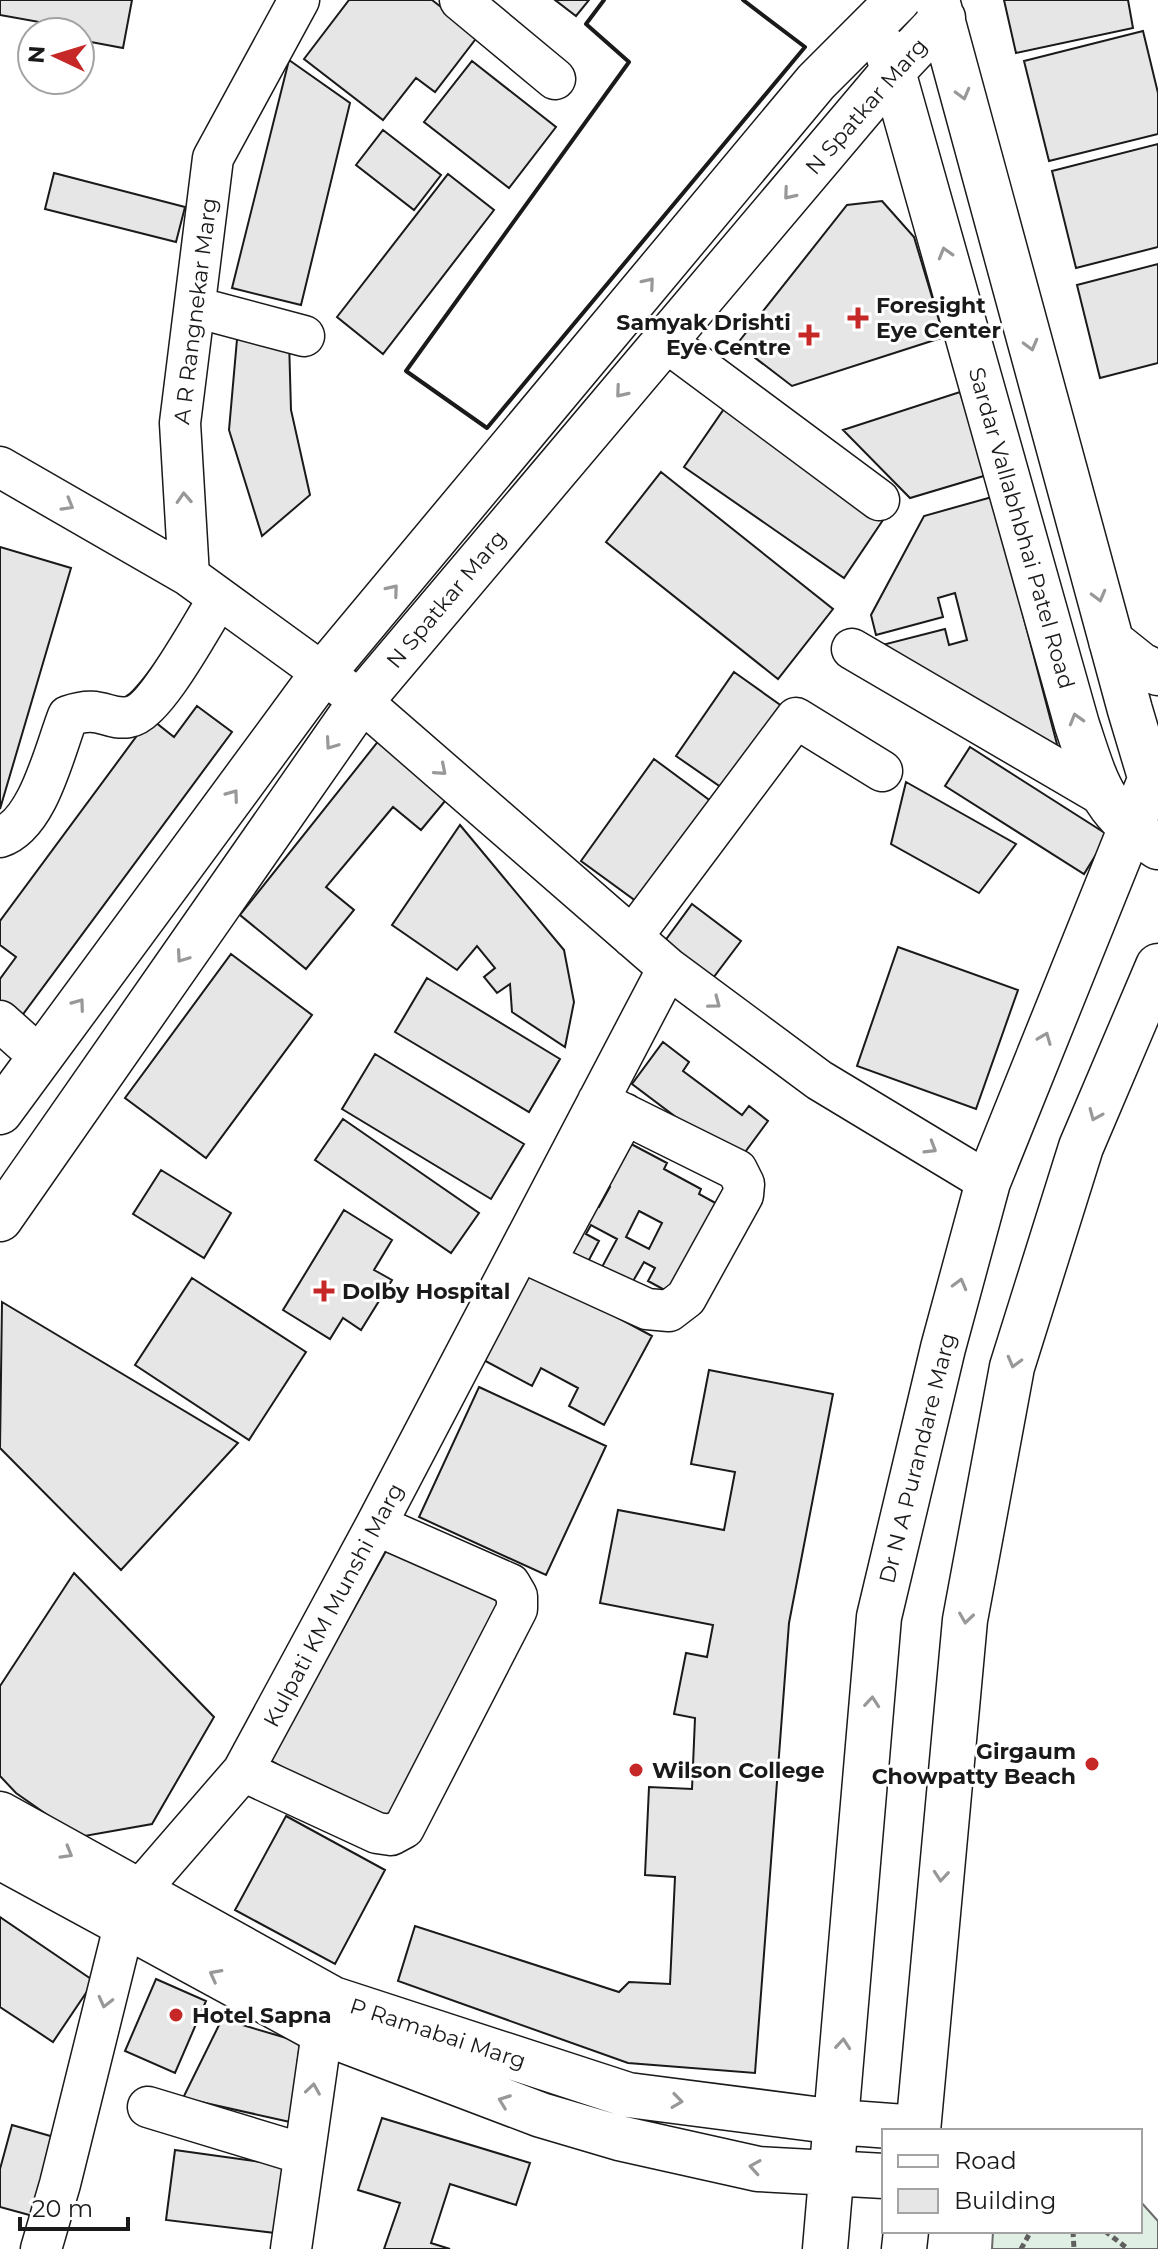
<svg xmlns="http://www.w3.org/2000/svg" width="1158" height="2249" font-family="Montserrat,sans-serif">
<rect width="100%" height="100%" fill="#fff"/>
<path fill="#e0efe3" stroke="#6a6a6a" stroke-width="2" d="M1140 2201 1158 2221V2249H992L993 2231H1140Z"/>
<path fill="#e6e6e6" stroke="#1a1a1a" stroke-width="2" fill-rule="evenodd" d="M0 0H132L123 48 80 40V32H43L45 23 0 15Z
M349 0H432L478 36 435 92 416 78 383 120 304 59Z
M555 0H589L576 16Z
M1004 0H1128L1133 28 1016 53Z
M1143 31 1158 93V134L1049 161 1024 61Z
M289 60 350 103 301 305 232 288Z
M472 61 556 127 509 188 424 122Z
M383 130 441 175 414 210 356 165Z
M1158 144V247L1076 268 1052 171Z
M54 173 185 207 176 242 45 209Z
M448 174 494 210 383 354 337 317Z
M882 201 914 237 944 337 792 386 737 344 847 205Z
M1158 264V363L1100 378 1077 285Z
M238 328 289 340 291 410 310 495 262 536 229 430Z
M960 392 987 475 910 498 843 430Z
M726 406 885 517 844 578 684 467Z
M661 472 833 609 778 679 606 542Z
M992 497 1058 748 882 645 945 629 949 645 967 640 955 593 938 598 943 617 876 635 871 615 924 516Z
M0 547 71 568 0 809Z
M734 672 786 709 728 792 676 756Z
M197 706 232 732 18 1021 0 1007V979L16 957 0 945V921L150 718 174 737Z
M384 734 450 795 421 830 393 807 326 887 354 910 306 969 240 915Z
M970 747 1108 835 1084 874 945 786Z
M654 759 712 802 640 904 581 861Z
M906 782 1016 844 979 893 891 844Z
M460 825 564 950 574 1002 565 1047 512 1012 510 984 497 993 484 977 495 968 477 946 457 970 392 925Z
M692 904 741 941 707 986 659 949Z
M898 947 1018 990 976 1109 857 1066Z
M231 954 312 1015 206 1158 125 1098Z
M427 978 560 1059 529 1112 395 1032Z
M663 1042 689 1062 683 1071 742 1115 749 1106 768 1121 737 1163 632 1084Z
M375 1054 524 1144 491 1199 342 1109Z
M343 1119 479 1213 451 1253 315 1160Z
M616 1136 667 1163 664 1169 701 1189 699 1194 730 1211 683 1300 648 1281 655 1268 644 1262 632 1283 602 1267 617 1239 591 1225 586 1234 599 1241 582 1273 552 1257 583 1198 599 1207 610 1187 594 1178ZM639 1211 662 1223 649 1249 626 1237Z
M161 1170 231 1213 204 1258 133 1214Z
M344 1210 392 1240 374 1270 392 1280 361 1330 343 1318 330 1339 283 1310Z
M525 1268 652 1336 604 1425 569 1406 578 1388 541 1368 532 1386 478 1357Z
M192 1278 306 1352 249 1440 135 1365Z
M2 1302 238 1443 121 1570 0 1448Z
M709 1370 833 1394 789 1623 755 2073 628 2063 398 1981 415 1926 619 1992 629 1982 670 1984 675 1877 645 1875 649 1787 692 1789 695 1718 674 1714 686 1653 707 1657 713 1625 600 1603 618 1510 724 1530 735 1472 691 1464Z
M479 1387 606 1446 546 1575 419 1517Z
M391 1542 506 1606 384 1824 270 1760Z
M74 1573 214 1717 152 1824 79 1837 16 1793 0 1776V1686Z
M286 1816 385 1870 335 1964 235 1910Z
M0 1917 94 1981 53 2042 0 2007Z
M156 1979 206 2001 175 2073 125 2051Z
M222 2019 300 2042 290 2122 183 2098Z
M382 2118 530 2163 516 2205 450 2184 431 2243 450 2249H384L400 2203 358 2190Z
M12 2125 54 2137 33 2216 0 2207V2169Z
M175 2150 282 2165 284 2234 166 2220Z"/>
<g fill="none" stroke-linecap="round" stroke-linejoin="round">
<defs>
<path id="minor" d="M460 0 555 79
M195 307 304 336
M665 341 879 500
M0 467 189 576 361 701 668 968 819 1080 988 1182
M189 576 180 423 213 158 299 0
M852 649 1100 794
M0 837C38 825 54 752 68 716 102 704 106 721 129 717 156 713 203 622 219 598
M632 937 796 718 882 771
M0 1021 40 1057
M520 1251 647 1309 669 1311 686 1298 743 1195 744 1184 737 1170 598 1101
M545 1262 625 1114
M243 1771 377 1833 391 1835 404 1828 517 1609V1596L510 1584 376 1525
M148 2107 303 2154
M41 2249 60 2184 124 1926 139 1891 243 1771 376 1525 668 968
M291 2249 322 2032 332 2001"/>
<path id="major" d="M937 0 1130 710 1150 777 1158 781
M887 50 1077 725C1097 785 1102 812 1158 847
M1111 641 1141 665 1158 673
M0 1112 323 673 816 82 898 0
M0 1219 361 701 894 70 943 18
M0 1814 333 1999 628 2095 837 2122 918 2128
M0 1857 322 2032 541 2115 619 2138 758 2169 884 2176
M918 2131 965 1620 1012 1367 1081 1147 1158 966
M825 2249 879 1617 943 1348 988 1182 1158 760
M904 2249 906 2231"/>
</defs>
<use href="#minor" stroke="#1a1a1a" stroke-width="43"/>
<use href="#major" stroke="#1a1a1a" stroke-width="47"/>
<path stroke="#5f5f5f" stroke-width="5" stroke-dasharray="6 4" stroke-linecap="butt" d="M1073 2231 1074 2249
M1105 2231 1128 2249
M1021 2249 1031 2231"/>
<use href="#minor" stroke="#fff" stroke-width="40"/>
<use href="#major" stroke="#fff" stroke-width="44"/>
<path stroke="#1a1a1a" stroke-width="4" d="M604 0 586 24 629 62 406 371 487 428 805 47 743 0"/>
</g>
<defs><path id="oneway-chevron" d="M-2-3.5L2.5 0L-2 3.5" fill="none" stroke-width="1.6" stroke-linecap="round" stroke-linejoin="round" transform="scale(2)"/></defs>
<g stroke="#989898">
<use href="#oneway-chevron" transform="translate(963 94) rotate(75)"/>
<use href="#oneway-chevron" transform="translate(789 194) rotate(130)"/>
<use href="#oneway-chevron" transform="translate(945 253) rotate(-106)"/>
<use href="#oneway-chevron" transform="translate(649 283) rotate(-50)"/>
<use href="#oneway-chevron" transform="translate(1031 345) rotate(75)"/>
<use href="#oneway-chevron" transform="translate(621 392) rotate(130)"/>
<use href="#oneway-chevron" transform="translate(184 498) rotate(-93)"/>
<use href="#oneway-chevron" transform="translate(68 505) rotate(30)"/>
<use href="#oneway-chevron" transform="translate(393 590) rotate(-50)"/>
<use href="#oneway-chevron" transform="translate(1099 596) rotate(75)"/>
<use href="#oneway-chevron" transform="translate(1076 719) rotate(-106)"/>
<use href="#oneway-chevron" transform="translate(331 744) rotate(125)"/>
<use href="#oneway-chevron" transform="translate(441 770) rotate(41)"/>
<use href="#oneway-chevron" transform="translate(233 795) rotate(-54)"/>
<use href="#oneway-chevron" transform="translate(182 957) rotate(125)"/>
<use href="#oneway-chevron" transform="translate(715 1003) rotate(37)"/>
<use href="#oneway-chevron" transform="translate(79 1004) rotate(-54)"/>
<use href="#oneway-chevron" transform="translate(1045 1038) rotate(-68)"/>
<use href="#oneway-chevron" transform="translate(1095 1115) rotate(113)"/>
<use href="#oneway-chevron" transform="translate(931 1148) rotate(31)"/>
<use href="#oneway-chevron" transform="translate(960 1284) rotate(-75)"/>
<use href="#oneway-chevron" transform="translate(1014 1362) rotate(105)"/>
<use href="#oneway-chevron" transform="translate(966 1618) rotate(98)"/>
<use href="#oneway-chevron" transform="translate(872 1702) rotate(-85)"/>
<use href="#oneway-chevron" transform="translate(67 1853) rotate(30)"/>
<use href="#oneway-chevron" transform="translate(941 1876) rotate(95)"/>
<use href="#oneway-chevron" transform="translate(215 1975) rotate(-152)"/>
<use href="#oneway-chevron" transform="translate(105 2002) rotate(104)"/>
<use href="#oneway-chevron" transform="translate(843 2044) rotate(-85)"/>
<use href="#oneway-chevron" transform="translate(313 2089) rotate(-81)"/>
<use href="#oneway-chevron" transform="translate(504 2101) rotate(-159)"/>
<use href="#oneway-chevron" transform="translate(677 2101) rotate(8)"/>
<use href="#oneway-chevron" transform="translate(755 2167) rotate(-171)"/>
</g>
<g fill="#c62828" stroke="#fff" stroke-width="3">
<path d="M854 306h8v8h8v8h-8v8h-8v-8h-8v-8h8z"/>
<path d="M805 323h8v8h8v8h-8v8h-8v-8h-8v-8h8z"/>
<path d="M320 1279h8v8h8v8h-8v8h-8v-8h-8v-8h8z"/>
<circle cx="1092" cy="1764" r="8"/>
<circle cx="636" cy="1770" r="8"/>
<circle cx="176" cy="2015" r="8"/>
</g>
<g text-anchor="middle" stroke-width="6" stroke-linejoin="round" paint-order="stroke">
<g font-size="22" fill="#1a1a1a" stroke="#fff">
<text transform="translate(866 106) rotate(-49)" y="8">N Spatkar Marg</text>
<text transform="translate(195 311) rotate(-83)" y="8">A R Rangnekar Marg</text>
<text transform="translate(1022 528) rotate(74)" y="8">Sardar Vallabhbhai Patel Road</text>
<text transform="translate(446 599) rotate(-50)" y="8">N Spatkar Marg</text>
<text transform="translate(917 1458) rotate(-76)" y="8">Dr N A Purandare Marg</text>
<text transform="translate(333 1605) rotate(-62)" y="8">Kulpati KM Munshi Marg</text>
<text transform="translate(438 2033) rotate(18)" y="8">P Ramabai Marg</text>
</g>
<g font-size="22" font-weight="bold" fill="#1a1a1a" stroke="#fff" text-anchor="start">
<text x="876" y="313">Foresight<tspan x="876" dy="25">Eye Center</tspan></text>
<text x="791" y="330" text-anchor="end">Samyak Drishti<tspan x="791" dy="25">Eye Centre</tspan></text>
<text x="342" y="1299">Dolby Hospital</text>
<text x="1076" y="1759" text-anchor="end">Girgaum<tspan x="1076" dy="25">Chowpatty Beach</tspan></text>
<text x="652" y="1778">Wilson College</text>
<text x="192" y="2023">Hotel Sapna</text>
</g>
</g>
<rect x="882" y="2129" width="260" height="104" fill="#ffffff" stroke="#a3a3a3" stroke-width="2"/>
<rect x="898" y="2155" width="40" height="12" fill="#ffffff" stroke="#a3a3a3" stroke-width="2"/>
<text x="954" y="2169" font-size="24" fill="#1a1a1a">Road</text>
<rect x="898" y="2189" width="40" height="24" fill="#e6e6e6" stroke="#a3a3a3" stroke-width="2"/>
<text x="954" y="2209" font-size="24" fill="#1a1a1a">Building</text>
<g transform="translate(56 56) rotate(274)"><circle r="38" fill="#ffffff" stroke="#a3a3a3" stroke-width="2"/>
<path d="M0-6L14 30L0 20L-14 30Z" fill="#c62828"/>
<text y="-12" font-size="22" font-weight="bold" text-anchor="middle" fill="#1a1a1a">N</text>
</g>
<path d="M20 2217v12h108v-12" fill="none" stroke="#1a1a1a" stroke-width="4"/>
<text x="32" y="2217" font-size="24" fill="#1a1a1a" stroke="#ffffff" stroke-width="6" paint-order="stroke">20 m</text>
</svg>
